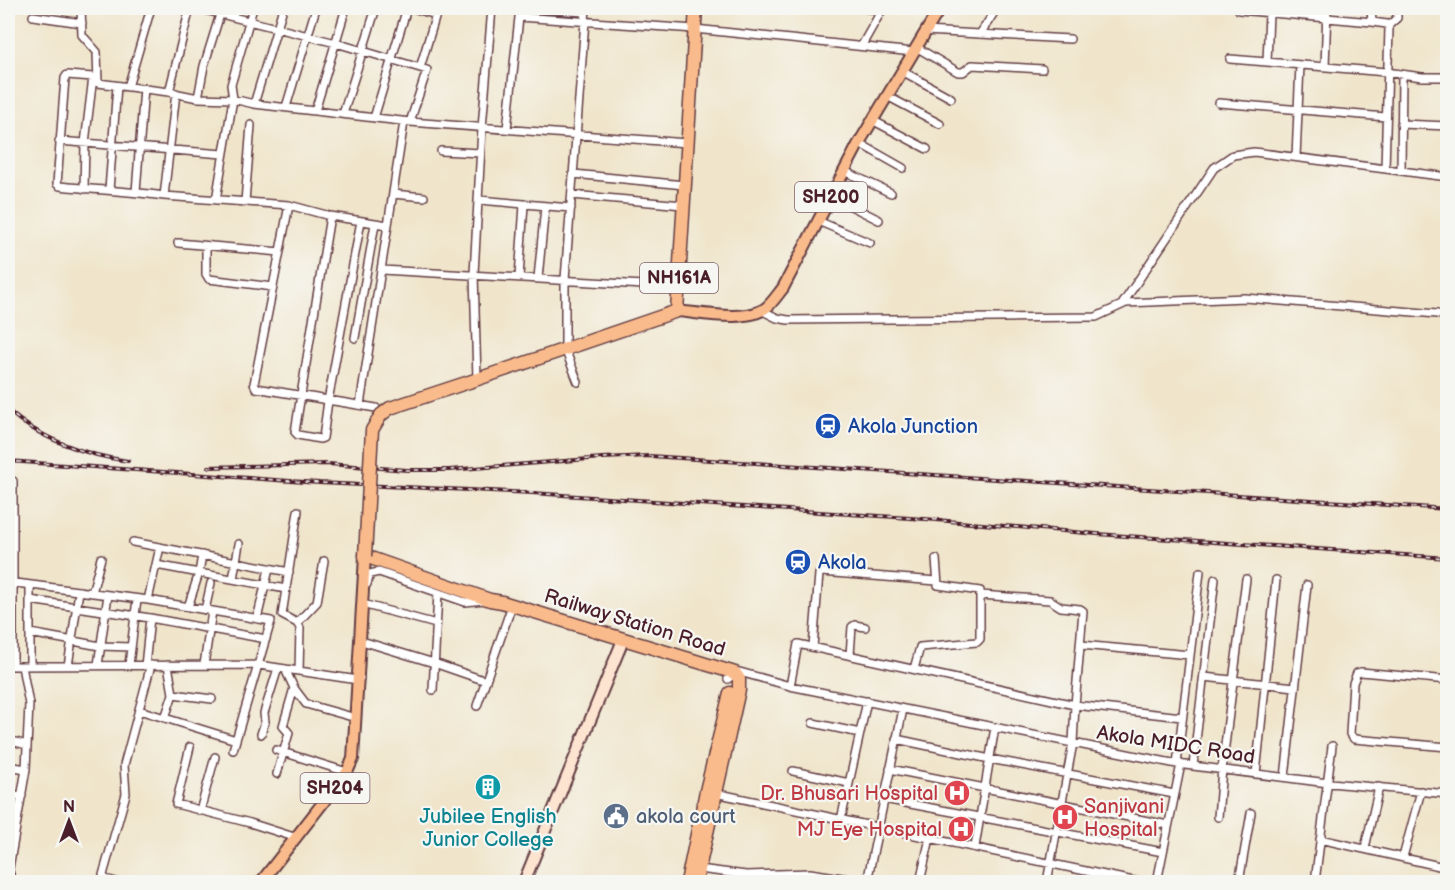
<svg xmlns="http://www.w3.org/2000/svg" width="1455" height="890" font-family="'Balsamiq Sans',sans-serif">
<rect width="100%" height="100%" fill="#f6f6f2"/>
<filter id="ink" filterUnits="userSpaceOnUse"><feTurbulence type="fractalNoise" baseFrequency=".0167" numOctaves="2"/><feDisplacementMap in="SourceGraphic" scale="12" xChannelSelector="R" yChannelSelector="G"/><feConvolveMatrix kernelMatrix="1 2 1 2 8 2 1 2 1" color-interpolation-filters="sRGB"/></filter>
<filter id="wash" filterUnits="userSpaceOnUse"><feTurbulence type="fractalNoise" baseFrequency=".008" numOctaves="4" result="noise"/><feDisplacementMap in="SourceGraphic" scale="24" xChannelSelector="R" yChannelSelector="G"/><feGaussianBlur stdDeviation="1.35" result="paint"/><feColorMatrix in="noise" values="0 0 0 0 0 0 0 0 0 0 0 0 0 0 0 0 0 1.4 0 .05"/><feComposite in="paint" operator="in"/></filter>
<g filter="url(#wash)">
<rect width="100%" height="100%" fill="#f0e5cb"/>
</g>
<g filter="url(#ink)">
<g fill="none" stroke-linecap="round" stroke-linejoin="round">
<defs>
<path id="street" d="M81 8 82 35 97 52 98 83
M197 8 336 43 427 70 410 122
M413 8 436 15
M522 8 585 12
M863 8 881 10
M1371 8 1372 22 1387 24 1389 28 1385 169
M1239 10 1372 22
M33 16 82 23
M519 17 695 29 913 52
M1388 26 1397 18V8
M925 31 1070 39
M980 34 997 8
M862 45 883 8
M916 47 958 72H963L972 65 1042 69
M1230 59 1386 72 1422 77H1448
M1267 62 1269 13
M1325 67 1327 8
M420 68 438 8
M902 71 951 98
M128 87 151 8
M169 92 190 8
M176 93 164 196 289 205 254 384 256 388 376 408
M887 96 940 124
M198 98 204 66 222 8
M1219 103 1386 117
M254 104 283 8
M286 107 316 8
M315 111 346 8
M343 114 376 8
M374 118 407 8
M872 120 927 149
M1401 124 1448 126
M507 129 520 8
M59 141 223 154
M859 143 903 168
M441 151 481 153
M1296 157 1300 65
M844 171 891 193
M1401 171 1402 74
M574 174 684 185
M84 189 85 143 93 77
M109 190 117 86
M136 192 144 88
M393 194 424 197
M572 195 683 205
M164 196C129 191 95 190 60 186L57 184 65 78 67 75 93 77 98 83 169 92 198 98 233 99 254 104 410 122 687 143
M831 196 879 220
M216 200 233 99 231 85 253 8
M479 200 571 208
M245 202 251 125
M289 205 330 216 388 225
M330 216 295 432 298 435 320 439 323 438 328 401 361 221
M818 221 870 243
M178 243 280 252
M206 246V274L209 279 273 287
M382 270 678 287
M519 277 524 205
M538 278 545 207
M1123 303 1214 168 1233 155 1254 152 1448 177
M761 310 777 318 788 320 1096 317 1126 303 1245 298 1437 314 1448 317
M355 338 375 224
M477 379 474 274 482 128 492 8
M578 382 565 349V279L586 8
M360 405 404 122
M13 481V666
M298 511 282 615 297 623 300 628 299 671
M133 542 289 572
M156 565 286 589
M233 579 239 544
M8 582 148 600 271 621 233 750
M367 584 370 574 379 572 465 602 484 600
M30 585V666
M92 593 101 558
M980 595 1050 600 1061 607 1080 609 1083 611 1075 705 1182 717
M30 600 150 618 266 639
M148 600 160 547
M366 605 436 624
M188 607 199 573 202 555
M205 610 211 583
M257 619 269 569
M297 623 317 602 324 561
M30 633 100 646 131 647
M365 642 434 663 486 681
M1081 645 1190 655
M813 647 819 574 821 572 937 581
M850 655 852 627 855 625 865 627
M98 665 108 595
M129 665 137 599
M204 665 212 611
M8 666 259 665 358 680 360 678
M68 666 79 591
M145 666 150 618
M285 669 294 688 306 704 356 718
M914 669 920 647 977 642 980 639V591L938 585 936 559
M1204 677 1295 687
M728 679 736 671 790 686 1177 764 1320 782 1448 794
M1448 680 1361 672 1357 673 1353 683 1350 734 1354 739 1448 747
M790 686 798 644 1075 705 1073 743 1047 882
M433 690 438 593
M173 694 212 699
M477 706 510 611
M139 710 236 740
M165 718 173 694 168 665
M813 723 860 733
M261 734 265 722 264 713 278 668
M896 739 990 759 1174 794
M8 740 27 745
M190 747 176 804 250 823 297 838
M276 750 347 772
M1177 764 1200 572
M8 766 26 769
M1193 766 1215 579
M890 769 1168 825
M793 771 849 783
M277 774 289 733 283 726 294 688
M1256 774 1276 580
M1285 777 1307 585
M715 793 1138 882
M8 794 22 796
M884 799 1163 852
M200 811 215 757
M1218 817 1222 769 1246 579
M841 820 867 701
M1320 839 1448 868
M975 847 995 727
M1365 848 1379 787
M1403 857 1421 791
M699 869 746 875 810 873 868 882
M8 874 26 769 29 704 22 666
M116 882 105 879 103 875 126 794 124 765 151 665
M867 882 903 709
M920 882 930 838
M1157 882 1181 764
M1239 882 1251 813
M1315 882 1332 746"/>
<path id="secondary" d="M8 874V881
M524 882 623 640"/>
<path id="primary" d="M677 311C701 313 748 323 767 307 773 302 778 294 783 288L859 143 940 8
M261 882 347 772 353 759 365 556"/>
<path id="highway" d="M472 381 677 311 696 8
M365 556 490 600 502 602 735 673 739 679V690L696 882
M687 882 706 791 730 693"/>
</defs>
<use href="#street" stroke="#633d43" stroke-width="10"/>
<use href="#secondary" stroke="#633d43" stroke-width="14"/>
<use href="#primary" stroke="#633d43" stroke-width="14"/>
<use href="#highway" stroke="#633d43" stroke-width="15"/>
<use href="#street" stroke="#fff" stroke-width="7"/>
<use href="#secondary" stroke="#fde4d1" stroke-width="10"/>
<use href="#primary" stroke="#fabb8c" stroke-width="10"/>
<use href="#highway" stroke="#fabb8c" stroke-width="12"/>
<defs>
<path id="rail" d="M8 410C37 438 88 456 128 461
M8 461 319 483 532 493 925 519 1097 534 1448 558
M208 467 328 464 407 470H449L602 458 650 456 1448 509"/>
</defs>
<use href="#rail" stroke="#4a1f2b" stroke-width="4"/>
<use href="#rail" stroke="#f6f6f2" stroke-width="1.5" stroke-dasharray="4.5" stroke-linecap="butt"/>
<defs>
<path id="highway-bridge" d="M365 556 372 430 381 415 390 408 472 381"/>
</defs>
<use href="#highway-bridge" stroke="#633d43" stroke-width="15" stroke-linecap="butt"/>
<use href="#highway-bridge" stroke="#fabb8c" stroke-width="12"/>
</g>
</g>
<defs>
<symbol id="station-disc" viewBox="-11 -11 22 22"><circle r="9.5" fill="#1a4fb4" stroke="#f6f6f2"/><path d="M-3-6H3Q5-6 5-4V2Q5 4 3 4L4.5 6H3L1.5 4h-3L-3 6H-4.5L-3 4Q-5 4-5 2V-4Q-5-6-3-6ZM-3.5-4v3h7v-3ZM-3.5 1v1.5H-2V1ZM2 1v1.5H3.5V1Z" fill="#fff"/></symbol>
<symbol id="building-disc" viewBox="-11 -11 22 22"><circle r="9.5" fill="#0f9aa8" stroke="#f6f6f2"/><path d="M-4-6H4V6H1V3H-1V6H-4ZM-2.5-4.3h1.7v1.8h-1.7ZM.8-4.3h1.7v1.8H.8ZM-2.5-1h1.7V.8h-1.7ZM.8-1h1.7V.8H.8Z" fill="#fff"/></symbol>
<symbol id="hospital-disc" viewBox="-11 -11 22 22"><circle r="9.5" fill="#e0444e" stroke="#f6f6f2"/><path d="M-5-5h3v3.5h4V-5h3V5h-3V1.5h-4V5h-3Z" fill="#fff"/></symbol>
<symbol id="civic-disc" viewBox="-11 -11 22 22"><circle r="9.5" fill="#5c6f8a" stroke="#f6f6f2"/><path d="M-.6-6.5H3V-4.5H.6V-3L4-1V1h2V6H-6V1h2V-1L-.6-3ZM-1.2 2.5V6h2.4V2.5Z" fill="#fff"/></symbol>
</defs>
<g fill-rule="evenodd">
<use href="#station-disc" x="813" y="411" width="30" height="30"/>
<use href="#station-disc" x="783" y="547" width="30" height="30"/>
<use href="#building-disc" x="473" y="772" width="30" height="30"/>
<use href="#hospital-disc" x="942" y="778" width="30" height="30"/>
<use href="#civic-disc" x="601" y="801" width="30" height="30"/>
<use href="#hospital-disc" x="1050" y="802" width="30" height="30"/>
<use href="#hospital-disc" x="946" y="814" width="30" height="30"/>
</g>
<g text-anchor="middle" stroke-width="4.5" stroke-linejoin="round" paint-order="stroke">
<g fill="#f6f6f2" stroke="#7e6067" stroke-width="1.5">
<rect x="795" y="182" width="72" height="30" rx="4.5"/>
<rect x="640" y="263" width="78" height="30" rx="4.5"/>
<rect x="300.5" y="773" width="69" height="30" rx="4.5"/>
</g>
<g font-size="18" font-weight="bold" fill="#4a1f2b">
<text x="831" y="203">SH200</text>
<text x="679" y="284">NH161A</text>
<text x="335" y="794">SH204</text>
</g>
<g font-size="20" fill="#164399" stroke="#f6f6f2" text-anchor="start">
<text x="848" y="433">Akola Junction</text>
<text x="818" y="569">Akola</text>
</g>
<g font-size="20" fill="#4a1f2b" stroke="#f6f6f2">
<text transform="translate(635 622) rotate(17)" y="7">Railway Station Road</text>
<text transform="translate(1176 744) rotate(9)" y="7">Akola MIDC Road</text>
</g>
<g font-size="20" fill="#be3a42" stroke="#f6f6f2" text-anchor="end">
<text x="938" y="800">Dr. Bhusari Hospital</text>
<text x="1084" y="813" text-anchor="start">Sanjivani<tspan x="1084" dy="23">Hospital</tspan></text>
<text x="942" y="836">MJ Eye Hospital</text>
</g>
<g font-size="20" fill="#0d838f" stroke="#f6f6f2">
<text x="488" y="823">Jubilee English<tspan x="488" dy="23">Junior College</tspan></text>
</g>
<g font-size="20" fill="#4e5e75" stroke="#f6f6f2" text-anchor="start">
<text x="636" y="823">akola court</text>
</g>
</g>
<rect width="1455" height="890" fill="none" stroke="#f6f6f2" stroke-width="30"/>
<g transform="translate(69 821)" stroke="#f6f6f2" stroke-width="4.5" paint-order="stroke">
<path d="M0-4.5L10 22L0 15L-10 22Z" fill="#4a1f2b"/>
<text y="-9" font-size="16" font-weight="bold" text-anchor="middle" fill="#4a1f2b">N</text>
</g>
</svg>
